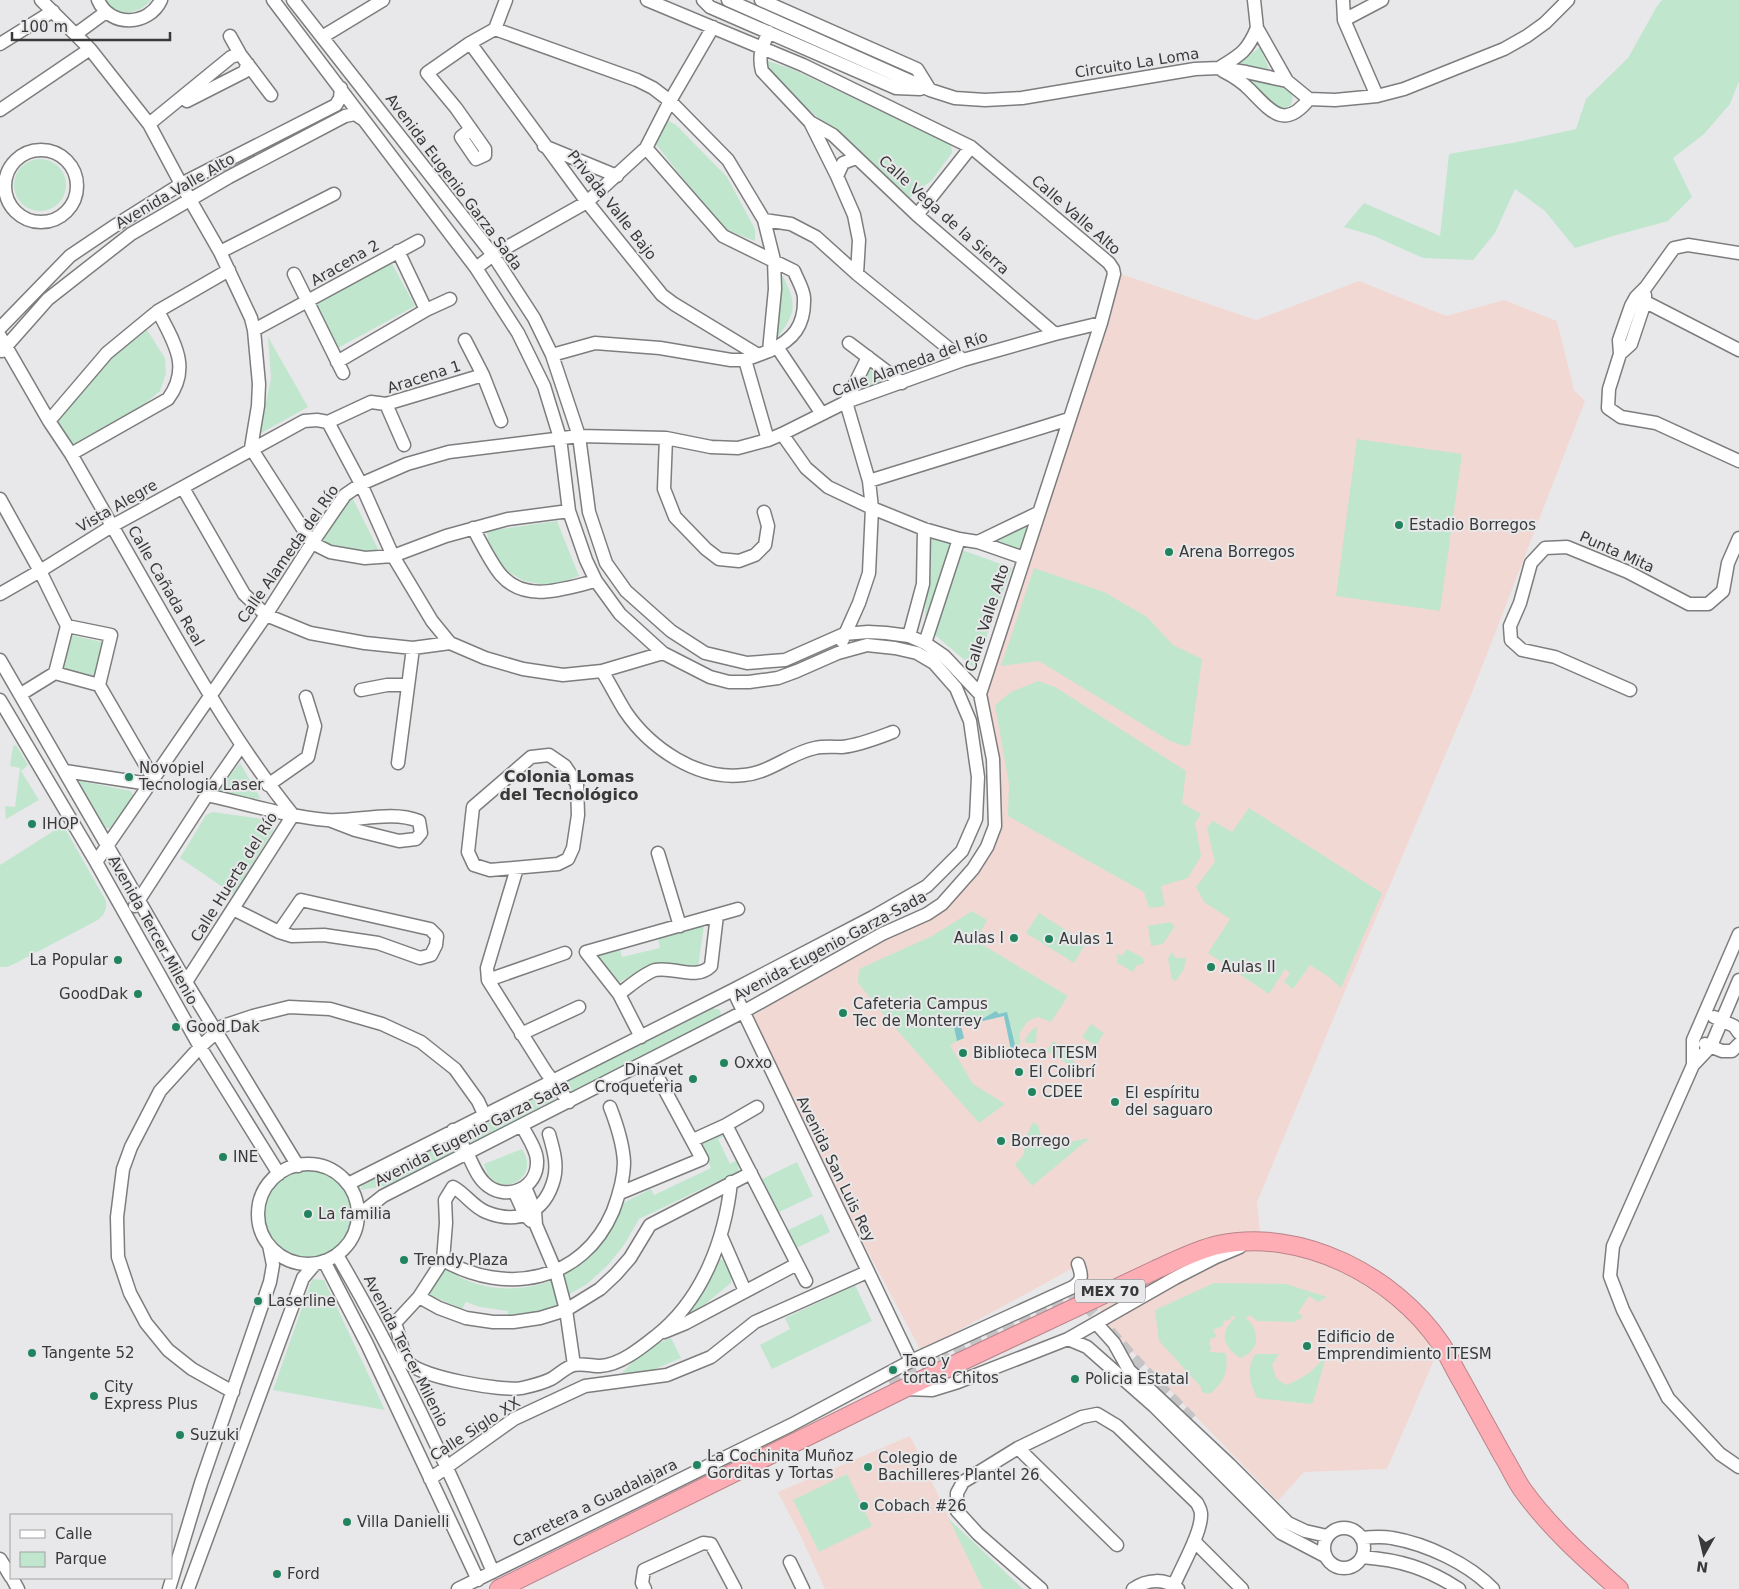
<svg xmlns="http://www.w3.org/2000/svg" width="1739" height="1589" font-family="'DejaVu Sans',sans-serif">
<rect width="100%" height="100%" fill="#e8e8ea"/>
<path fill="#f2d8d3" d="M1121 274 1256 320 1359 281 1446 316 1504 300 1557 321 1574 390 1585 401 1473 690 1345 991 1257 1202 1261 1242 1352 1266 1441 1344 1387 1469 1304 1472 1278 1501 1113 1332 1075 1267 921 1351 842 1203 752 1017 802 985 857 953 937 913 997 825 1000 788 986 694 1108 323Z
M910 1436 983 1589H825L802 1539 778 1492Z"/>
<path fill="#c0e6ce" d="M106 0H151C139 15 117 18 106 0Z
M1662 0H1739V81L1730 104 1704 134 1673 158 1692 197 1668 221 1613 236 1575 248 1545 211 1515 189 1495 233 1473 260 1423 258 1374 236 1344 227 1364 203 1440 236 1449 154 1512 143 1576 129 1586 99 1628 58 1656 8Z
M1260 47 1269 69 1233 64 1249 56Z
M765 60 792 69 951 144 952 153 932 180 908 199 837 134 774 80 763 67Z
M1239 74 1286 87 1293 96 1291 105 1282 109 1265 98Z
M667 120 676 125 727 177 755 229V241L723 229 655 143Z
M14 185a26 26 0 1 1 52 0a26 26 0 1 1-52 0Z
M390 260 415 306 338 348 311 307Z
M778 275 783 276C798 307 796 313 775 341Z
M147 330 165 358 166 373 160 391 143 405 71 445 56 424 106 363Z
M268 337 308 407 261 433H257L264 411 271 378Z
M866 364 882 382 854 392Z
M1357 439 1462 454 1440 611 1336 596Z
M347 497H352L380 553 316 542Z
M1032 520 1021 552 990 542Z
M557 521 579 576 551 586 524 581 504 569 488 540 487 531Z
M928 533 951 541 925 620Z
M962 550 1012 568 975 669 935 635 937 617Z
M1034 568 1104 592 1147 617 1173 645 1202 659 1190 745 1184 746 1170 741 1039 661 1001 666Z
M66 634 102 642 93 679 57 671Z
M1038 681 1055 687 1186 771 1182 803 1201 814 1195 823 1201 856 1188 878 1161 886 1165 906 1149 908 1144 892 1008 816 1009 784 995 705 1011 692Z
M16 745 28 765 21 771 39 800 6 819 5 806 15 807 20 768 10 766 13 746Z
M240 763 261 799 216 793Z
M80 781 131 791 133 795 132 800 110 828H106L103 826 79 788 78 784Z
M1249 808 1382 893 1341 988 1329 977 1310 965 1293 989 1284 982 1290 973 1285 969 1269 994 1208 953 1230 919 1204 902 1196 887 1215 862 1207 828 1213 821 1232 832Z
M213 812 270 820 274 822 273 831 233 894 180 858 206 815Z
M63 825 106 901C107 910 104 916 96 921L14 964 7 967H0V865Z
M972 911 987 920 976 941 1068 996 1051 1022 1038 1017 1028 1021 1019 1034 1021 1042 1014 1051 1011 1050 1004 1016 961 1026 964 1038 950 1045 973 1084 1005 1104 979 1123 890 1022 858 983 859 969 932 936Z
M1039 913 1086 943 1074 963 1026 933Z
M1170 922 1175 926 1163 944 1151 946 1148 926Z
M704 925 698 967 656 963 614 985 594 955 620 949 622 957 660 948 658 939Z
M1127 949 1143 958 1144 963 1136 966 1133 972 1116 962 1118 959 1116 953 1122 956Z
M1172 951C1173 958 1180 960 1186 957L1184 969 1176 981 1172 979 1168 959Z
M713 1008 720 1010 721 1017 573 1092H569L565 1086 568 1080Z
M1091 1024 1104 1033 1096 1046 1082 1037Z
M1037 1027 1036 1043H1026L1025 1040C1028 1034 1031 1030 1037 1027Z
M1053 1041 1077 1056 1071 1066 1047 1051Z
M547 1090H551L556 1097 555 1101 551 1104 472 1143 465 1140 464 1136 466 1132Z
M1033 1122 1038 1125 1044 1147 1090 1138 1032 1186 1015 1165 1024 1154 1025 1139Z
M721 1130 724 1136 718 1139 730 1164 737 1160 739 1168 737 1172 639 1219 624 1245 608 1265 587 1284 568 1295 561 1275 619 1205 651 1189 654 1195 711 1168 699 1141Z
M449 1140C455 1141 457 1143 457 1149L450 1155 386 1186 360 1190 363 1184Z
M522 1149C543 1182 492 1202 484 1164Z
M797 1162 813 1196 777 1213 760 1180Z
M261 1215a47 47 0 1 1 94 0a47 47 0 1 1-94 0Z
M822 1214 830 1232 794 1249 786 1231Z
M717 1258 723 1260 731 1277V1283L693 1314 674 1321Z
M445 1269C452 1272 458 1277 466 1280 492 1291 523 1291 550 1281L553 1283 557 1292 559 1310 508 1318V1311L480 1307 466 1302 462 1309 430 1295 428 1291Z
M312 1279 324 1280 385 1410 273 1390Z
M1214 1283 1286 1284 1327 1297 1318 1302 1309 1296 1298 1313 1303 1316 1300 1320 1297 1319 1295 1322 1257 1321 1250 1315 1246 1318C1261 1331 1260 1351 1240 1358 1222 1346 1219 1332 1236 1317L1231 1316 1230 1320 1224 1321 1223 1326 1213 1330 1217 1337 1211 1338 1209 1344 1211 1347 1210 1352 1226 1353C1228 1372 1225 1381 1210 1394L1201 1392V1387L1159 1341 1155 1310Z
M855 1285 872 1321 772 1369 760 1345 790 1329 785 1318Z
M671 1338 681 1358 648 1372 619 1376 646 1348Z
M1327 1353 1313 1402 1310 1404 1257 1398C1250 1383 1246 1369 1255 1354H1279L1272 1365 1276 1378 1286 1385C1306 1377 1315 1370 1327 1353Z
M847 1474 872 1526 819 1552 793 1500Z
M949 1519 1023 1589H983Z"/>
<path fill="#81c6ca" d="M996 1011 999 1014 1007 1012 1016 1049 1014 1051 1011 1050 1004 1016 961 1026 964 1038 957 1041 954 1027 959 1023 984 1018Z"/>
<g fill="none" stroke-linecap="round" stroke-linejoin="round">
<path stroke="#c5c5c7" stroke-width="12" stroke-dasharray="12 6" stroke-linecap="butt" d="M888 1380 1060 1301C1073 1297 1080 1300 1090 1309L1139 1365 1195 1423"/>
<defs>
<path id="minor" d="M41 0 90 49 149 124 181 184 220 252 251 318 254 330 259 384 258 406 251 448
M98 0C110 28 149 26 161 0
M273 0 476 268 518 333 544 386 560 438 569 511 586 560 596 581 620 614 663 653 710 677 729 682H749L778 678 797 671 838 653 867 645 895 648 917 653 934 663 956 688 970 721 978 777 976 819 962 851 927 886 873 917 733 990 348 1184
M293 0 493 255 534 318 552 355 579 436 589 512 606 563 626 591 671 631 705 653 747 663 785 660 844 634 868 632 886 633 909 636 925 643 944 656 980 694 993 759 995 826 987 847 973 869 942 904 927 914 882 934 743 1012 383 1196 359 1215
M647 0 803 65 971 147 1109 263 1113 269 1114 274 1101 323 980 694
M703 0 710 7 896 88 920 89
M728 0 930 90 955 98 985 100 1022 98 1195 69 1219 68 1246 72 1287 81 1309 99 1335 100 1377 96 1404 89 1504 49 1527 36 1545 23 1568 0
M761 0 917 69 930 90
M1254 0 1257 28 1287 81
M1343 0 1344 20 1377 96
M1344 20 1382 0
M495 29 637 80 653 88 670 101 728 160 764 220 774 260 775 289 769 351 745 360H731L660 348 595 343 552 355
M769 32C762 46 758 55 762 71L810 122 837 176 854 215 859 240 857 274
M76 34 106 12
M230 36 240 54 271 95
M322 37 383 0
M470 43 587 202 662 295 674 304 758 355
M0 44 53 11
M1219 68C1240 55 1247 52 1257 28
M1223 71C1233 76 1242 82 1249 89 1270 110 1284 131 1309 99
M187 101 244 72 248 64
M0 110 90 49
M810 122 833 135 917 215 1055 334
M149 124 231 57 240 54
M471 129 461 137 476 159 485 155V149L456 108 427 73 470 43 495 29 506 0
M544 146 617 176
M646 148 723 236 794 271C797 279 804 290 804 298 805 326 793 340 769 351
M5 186a36 36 0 1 1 72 0a36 36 0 1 1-72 0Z
M837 176 843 163 856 158
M917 215 971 147
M764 220 791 224 816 237 857 274 963 360
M398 251 426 310
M220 252 334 194
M1739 253 1688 245 1674 248 1646 287 1636 297 1631 306 1619 340 1620 354 1609 389 1608 408 1621 417 1656 423 1739 461
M476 268 493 255 587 202 646 148 670 101 713 27
M294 274 343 373
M1636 297 1739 350
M0 328 70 256 116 225 181 184 336 105 340 98 341 88
M254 330 418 241
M0 336 49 421 71 454C102 508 132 561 163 615 203 685 243 753 293 815
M465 340 483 375 501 421
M849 343 902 383
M777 347 822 414
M2 351 48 299 131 234 229 177 345 116 355 114 364 120
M1620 354 1631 344 1645 302V295
M745 360 768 440
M337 362 426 310 450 299
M386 404 404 445
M49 421 107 353 158 311 229 270
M328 422 371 402 386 404 483 375
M782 434 806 468 828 487 872 508 924 529 959 539 978 542 1024 558
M666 438 664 489 675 517 706 549 719 559 739 561 755 555 765 545 768 526 764 512
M251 448 312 543 330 552 365 558 393 556 446 536 508 519 569 511
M71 454 168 399C192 367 173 341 158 311
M869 481 1069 419
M183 488 244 594 266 615 310 633 365 643 413 648 450 643
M0 499 40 571 67 626
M473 528C480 541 492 565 501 575 526 604 565 588 596 581
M978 542 1038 513
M0 594 40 571 112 526 304 421 317 420 328 422 361 484 393 556 432 621 450 643 485 658 523 669 563 675 602 671 663 653
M67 626 111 635 99 685 55 673Z
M909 636 923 584 924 529
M842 641 859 603 869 573 872 508 869 481 846 402 868 357
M925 643 959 539
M0 660 186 982 298 1166
M602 671C610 684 617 698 625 711 650 748 698 781 744 775 770 773 790 753 815 748 824 746 833 747 842 747 860 745 877 738 893 732
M99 685 153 778
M361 690 387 685H408
M1630 690 1555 657 1522 650 1511 640 1510 626 1520 603 1531 563 1545 548 1567 547 1628 572 1689 604H1708L1723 591 1728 563 1739 538
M21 694 55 673
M0 700 96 862 200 1047 279 1174
M549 755 565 766 577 784 578 815 573 848 568 859 558 864 490 870 474 865 468 852 473 807 531 757Z
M398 763 413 648
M65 771 149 784
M268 785 308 757 315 726 306 697
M207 795C247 804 286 816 327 820 357 822 390 810 419 821L421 833 416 839 399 841 355 830 329 820
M658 853 680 926
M96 862 266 615 312 543 345 495 361 484 407 464 449 452 579 436 666 438 711 447 738 448 768 440 782 434 846 402 963 360 1055 334 1101 323
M517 868 487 968 488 980 546 1072 569 1102
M135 906 207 795 241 746
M233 909 279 932 292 936 324 935 378 943 420 958 431 955 436 945 437 936 430 929 301 900 279 932
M488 980 565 953
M1739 980 1711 1046 1693 1065 1613 1246 1610 1276 1623 1310 1668 1398 1720 1454 1739 1467
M186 982 293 815
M733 990 911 1361
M619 994C630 986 643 974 655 970 674 966 696 981 711 966L717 915
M1714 1017 1734 1026 1739 1033
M521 1034 579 1007
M641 1037 619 994 586 952 738 909
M1705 1044 1722 1051H1732L1739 1044
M1693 1065V1040L1739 934
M726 1125 806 1281
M453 1130C458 1138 463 1145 467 1153 473 1164 477 1178 488 1186 508 1201 538 1188 537 1161 537 1150 527 1136 522 1126
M549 1134C553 1148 558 1164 554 1179 545 1213 518 1225 486 1212 472 1206 466 1194 453 1187L445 1200 446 1223 443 1260 419 1297 395 1323C399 1333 403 1356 409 1363 421 1377 503 1392 522 1388 531 1386 543 1383 551 1379 558 1375 566 1367 574 1365 582 1363 592 1366 600 1366 620 1365 641 1348 656 1336 703 1299 725 1239 731 1182
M693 1140 726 1125 757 1107
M258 1214a50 50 0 1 1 100 0a50 50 0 1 1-100 0Z
M525 1187 535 1211 536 1225 556 1272 566 1310 574 1365
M515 1193 525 1215 531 1221
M620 1193 702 1159 660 1081
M721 1236 745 1291
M337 1255C397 1357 447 1464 493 1572
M443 1260C506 1296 583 1282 613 1211 619 1195 624 1179 624 1162 623 1143 617 1125 610 1107
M324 1261 367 1344 478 1580
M419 1297 439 1308 466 1318 493 1322H513L540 1318 566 1310 600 1289 616 1274 630 1258 650 1225 751 1173
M1096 1323 1114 1343 1129 1370 1230 1465 1288 1523 1305 1531 1327 1536
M664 1332 686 1323 797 1264
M1068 1339 1087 1347 1154 1406 1281 1533 1325 1556
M907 1389 932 1390 958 1382 1068 1339 1175 1278 1216 1257 1240 1247
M233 1392 192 1369 168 1350 146 1323 130 1293 118 1257 117 1217 123 1169 131 1147 160 1091 200 1047 223 1026 253 1016 289 1007 330 1009 382 1024 421 1042 455 1069 478 1101 484 1114
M1018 1448 1117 1545
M430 1479 514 1419 585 1386 667 1375 711 1357 755 1322 867 1272
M1324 1548a20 20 0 1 1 40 0a20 20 0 1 1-40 0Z
M1361 1538C1371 1537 1382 1536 1392 1538 1427 1544 1469 1564 1493 1589
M1194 1541 1242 1589
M1362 1557C1401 1560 1426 1568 1459 1589
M0 1559 11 1577
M790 1562 803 1589
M12 1578 18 1589
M169 1589 201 1483 270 1282 273 1265 269 1245
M188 1589 303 1278 315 1264
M458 1589 791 1425 911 1361 1073 1287C1083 1280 1082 1275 1078 1264
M645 1589 642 1583 644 1570 703 1543 711 1544 735 1589
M1041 1589 978 1534 957 1511V1493L963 1482 1018 1448 1082 1417 1097 1414 1117 1426 1197 1503C1199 1507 1201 1510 1201 1514 1202 1532 1181 1568 1174 1585
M1133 1589C1147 1579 1165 1578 1178 1589"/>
<path id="highway" d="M499 1589 905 1388 1155 1270C1175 1261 1196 1250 1218 1245 1301 1227 1395 1276 1441 1344 1448 1355 1454 1368 1461 1380 1475 1405 1489 1431 1503 1456 1510 1467 1515 1479 1522 1489 1549 1527 1584 1558 1619 1589"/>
</defs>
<use href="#minor" stroke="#7d7d7e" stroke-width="15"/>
<use href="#highway" stroke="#b9848a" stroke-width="20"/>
<use href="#minor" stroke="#fff" stroke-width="12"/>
<use href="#highway" stroke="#feadb5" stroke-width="18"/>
</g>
<g fill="#21845e" stroke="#e8e8ea" stroke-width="2">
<circle cx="1399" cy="525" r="5"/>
<circle cx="1169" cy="552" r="5"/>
<circle cx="129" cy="777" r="5"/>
<circle cx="32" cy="824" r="5"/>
<circle cx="1014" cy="938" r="5"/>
<circle cx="1049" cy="939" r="5"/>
<circle cx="118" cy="960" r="5"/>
<circle cx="1211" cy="967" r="5"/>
<circle cx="138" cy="994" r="5"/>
<circle cx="843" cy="1013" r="5"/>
<circle cx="176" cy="1027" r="5"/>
<circle cx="963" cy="1053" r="5"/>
<circle cx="724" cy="1063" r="5"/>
<circle cx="1019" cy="1072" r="5"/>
<circle cx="693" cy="1079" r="5"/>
<circle cx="1032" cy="1092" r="5"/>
<circle cx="1115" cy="1102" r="5"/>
<circle cx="1001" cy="1141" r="5"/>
<circle cx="223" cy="1157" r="5"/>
<circle cx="308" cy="1214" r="5"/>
<circle cx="404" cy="1260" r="5"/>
<circle cx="258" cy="1301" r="5"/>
<circle cx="1307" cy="1346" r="5"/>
<circle cx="32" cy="1353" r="5"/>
<circle cx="893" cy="1370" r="5"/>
<circle cx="1075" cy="1379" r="5"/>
<circle cx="94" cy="1396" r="5"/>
<circle cx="180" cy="1435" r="5"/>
<circle cx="697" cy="1465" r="5"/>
<circle cx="868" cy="1467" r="5"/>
<circle cx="864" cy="1506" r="5"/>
<circle cx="347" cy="1522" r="5"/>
<circle cx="277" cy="1574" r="5"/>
</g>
<g text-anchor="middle" stroke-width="4" stroke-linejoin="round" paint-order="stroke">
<rect fill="#e8e8ea" stroke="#6e6e6e" stroke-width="1" x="1075" y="1279.5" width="70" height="23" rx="4"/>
<g font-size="14" font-weight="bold" fill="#393939">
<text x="1110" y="1296">MEX 70</text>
</g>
<g font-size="15" fill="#393939" stroke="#e8e8ea">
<text transform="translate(1137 63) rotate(-9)" y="5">Circuito La Loma</text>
<text transform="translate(454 182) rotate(53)" y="5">Avenida Eugenio Garza Sada</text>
<text transform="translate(175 191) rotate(-30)" y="5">Avenida Valle Alto</text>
<text transform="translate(612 205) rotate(52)" y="5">Privada Valle Bajo</text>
<text transform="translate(944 215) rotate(42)" y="5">Calle Vega de la Sierra</text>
<text transform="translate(1076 215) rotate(41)" y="5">Calle Valle Alto</text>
<text transform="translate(345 263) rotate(-30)" y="5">Aracena 2</text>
<text transform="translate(910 364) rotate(-20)" y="5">Calle Alameda del Río</text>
<text transform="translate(424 377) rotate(-18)" y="5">Aracena 1</text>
<text transform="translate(117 506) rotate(-30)" y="5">Vista Alegre</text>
<text transform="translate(1617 552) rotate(24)" y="5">Punta Mita</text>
<text transform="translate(288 554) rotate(-55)" y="5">Calle Alameda del Río</text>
<text transform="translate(166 586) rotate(60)" y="5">Calle Cañada Real</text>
<text transform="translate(987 618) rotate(-72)" y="5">Calle Valle Alto</text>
<text transform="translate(234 877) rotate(-58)" y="5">Calle Huerta del Río</text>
<text transform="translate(153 930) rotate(61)" y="5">Avenida Tercer Milenio</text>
<text transform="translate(830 946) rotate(-28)" y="5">Avenida Eugenio Garza Sada</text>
<text transform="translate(472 1133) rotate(-27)" y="5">Avenida Eugenio Garza Sada</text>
<text transform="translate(836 1169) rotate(64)" y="5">Avenida San Luis Rey</text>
<text transform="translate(406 1351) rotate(63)" y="5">Avenida Tercer Milenio</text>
<text transform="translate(475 1429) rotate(-33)" y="5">Calle Siglo XX</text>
<text transform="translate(595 1503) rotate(-26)" y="5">Carretera a Guadalajara</text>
</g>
<g font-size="15" fill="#393939" stroke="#e8e8ea" text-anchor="start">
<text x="1409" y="530">Estadio Borregos</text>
<text x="1179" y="557">Arena Borregos</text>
<text x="139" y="773">Novopiel<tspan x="139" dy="17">Tecnologia Laser</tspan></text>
<text x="42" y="829">IHOP</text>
<text x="1004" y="943" text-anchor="end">Aulas I</text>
<text x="1059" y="944">Aulas 1</text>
<text x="108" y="965" text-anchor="end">La Popular</text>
<text x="1221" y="972">Aulas II</text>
<text x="128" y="999" text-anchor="end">GoodDak</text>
<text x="853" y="1009">Cafeteria Campus<tspan x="853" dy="17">Tec de Monterrey</tspan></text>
<text x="186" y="1032">Good Dak</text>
<text x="973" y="1058">Biblioteca ITESM</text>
<text x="734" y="1068">Oxxo</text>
<text x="683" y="1075" text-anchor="end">Dinavet<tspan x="683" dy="17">Croqueteria</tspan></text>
<text x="1029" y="1077">El Colibrí</text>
<text x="1042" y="1097">CDEE</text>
<text x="1125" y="1098">El espíritu<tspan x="1125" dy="17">del saguaro</tspan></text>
<text x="1011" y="1146">Borrego</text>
<text x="233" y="1162">INE</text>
<text x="318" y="1219">La familia</text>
<text x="414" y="1265">Trendy Plaza</text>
<text x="268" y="1306">Laserline</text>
<text x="1317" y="1342">Edificio de<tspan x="1317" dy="17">Emprendimiento ITESM</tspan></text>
<text x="42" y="1358">Tangente 52</text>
<text x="903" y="1366">Taco y<tspan x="903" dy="17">tortas Chitos</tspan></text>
<text x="1085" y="1384">Policia Estatal</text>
<text x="104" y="1392">City<tspan x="104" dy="17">Express Plus</tspan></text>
<text x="190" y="1440">Suzuki</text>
<text x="707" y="1461">La Cochinita Muñoz<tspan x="707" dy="17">Gorditas y Tortas</tspan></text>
<text x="878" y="1463">Colegio de<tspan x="878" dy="17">Bachilleres Plantel 26</tspan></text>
<text x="874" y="1511">Cobach #26</text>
<text x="357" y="1527">Villa Danielli</text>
<text x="287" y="1579">Ford</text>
</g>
<g font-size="16" font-weight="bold" fill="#393939" stroke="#e8e8ea">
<text x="569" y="782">Colonia Lomas<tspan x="569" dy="18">del Tecnológico</tspan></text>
</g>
</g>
<rect x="10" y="1514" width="162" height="65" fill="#e8e8ea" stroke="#a2a2a3"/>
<rect x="20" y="1530" width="25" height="8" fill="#ffffff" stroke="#a2a2a3"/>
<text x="55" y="1539" font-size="15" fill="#393939">Calle</text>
<rect x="20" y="1552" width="25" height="15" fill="#c0e6ce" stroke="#a2a2a3"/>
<text x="55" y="1564" font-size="15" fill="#393939">Parque</text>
<g transform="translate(1704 1554) rotate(188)" stroke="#e8e8ea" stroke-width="4" paint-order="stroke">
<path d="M0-4L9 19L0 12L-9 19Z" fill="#393939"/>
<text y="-8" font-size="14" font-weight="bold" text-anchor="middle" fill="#393939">N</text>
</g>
<path d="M12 32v8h158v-8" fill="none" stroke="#393939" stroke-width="2.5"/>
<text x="20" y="32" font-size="15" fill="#393939" stroke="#e8e8ea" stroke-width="4" paint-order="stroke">100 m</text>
</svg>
